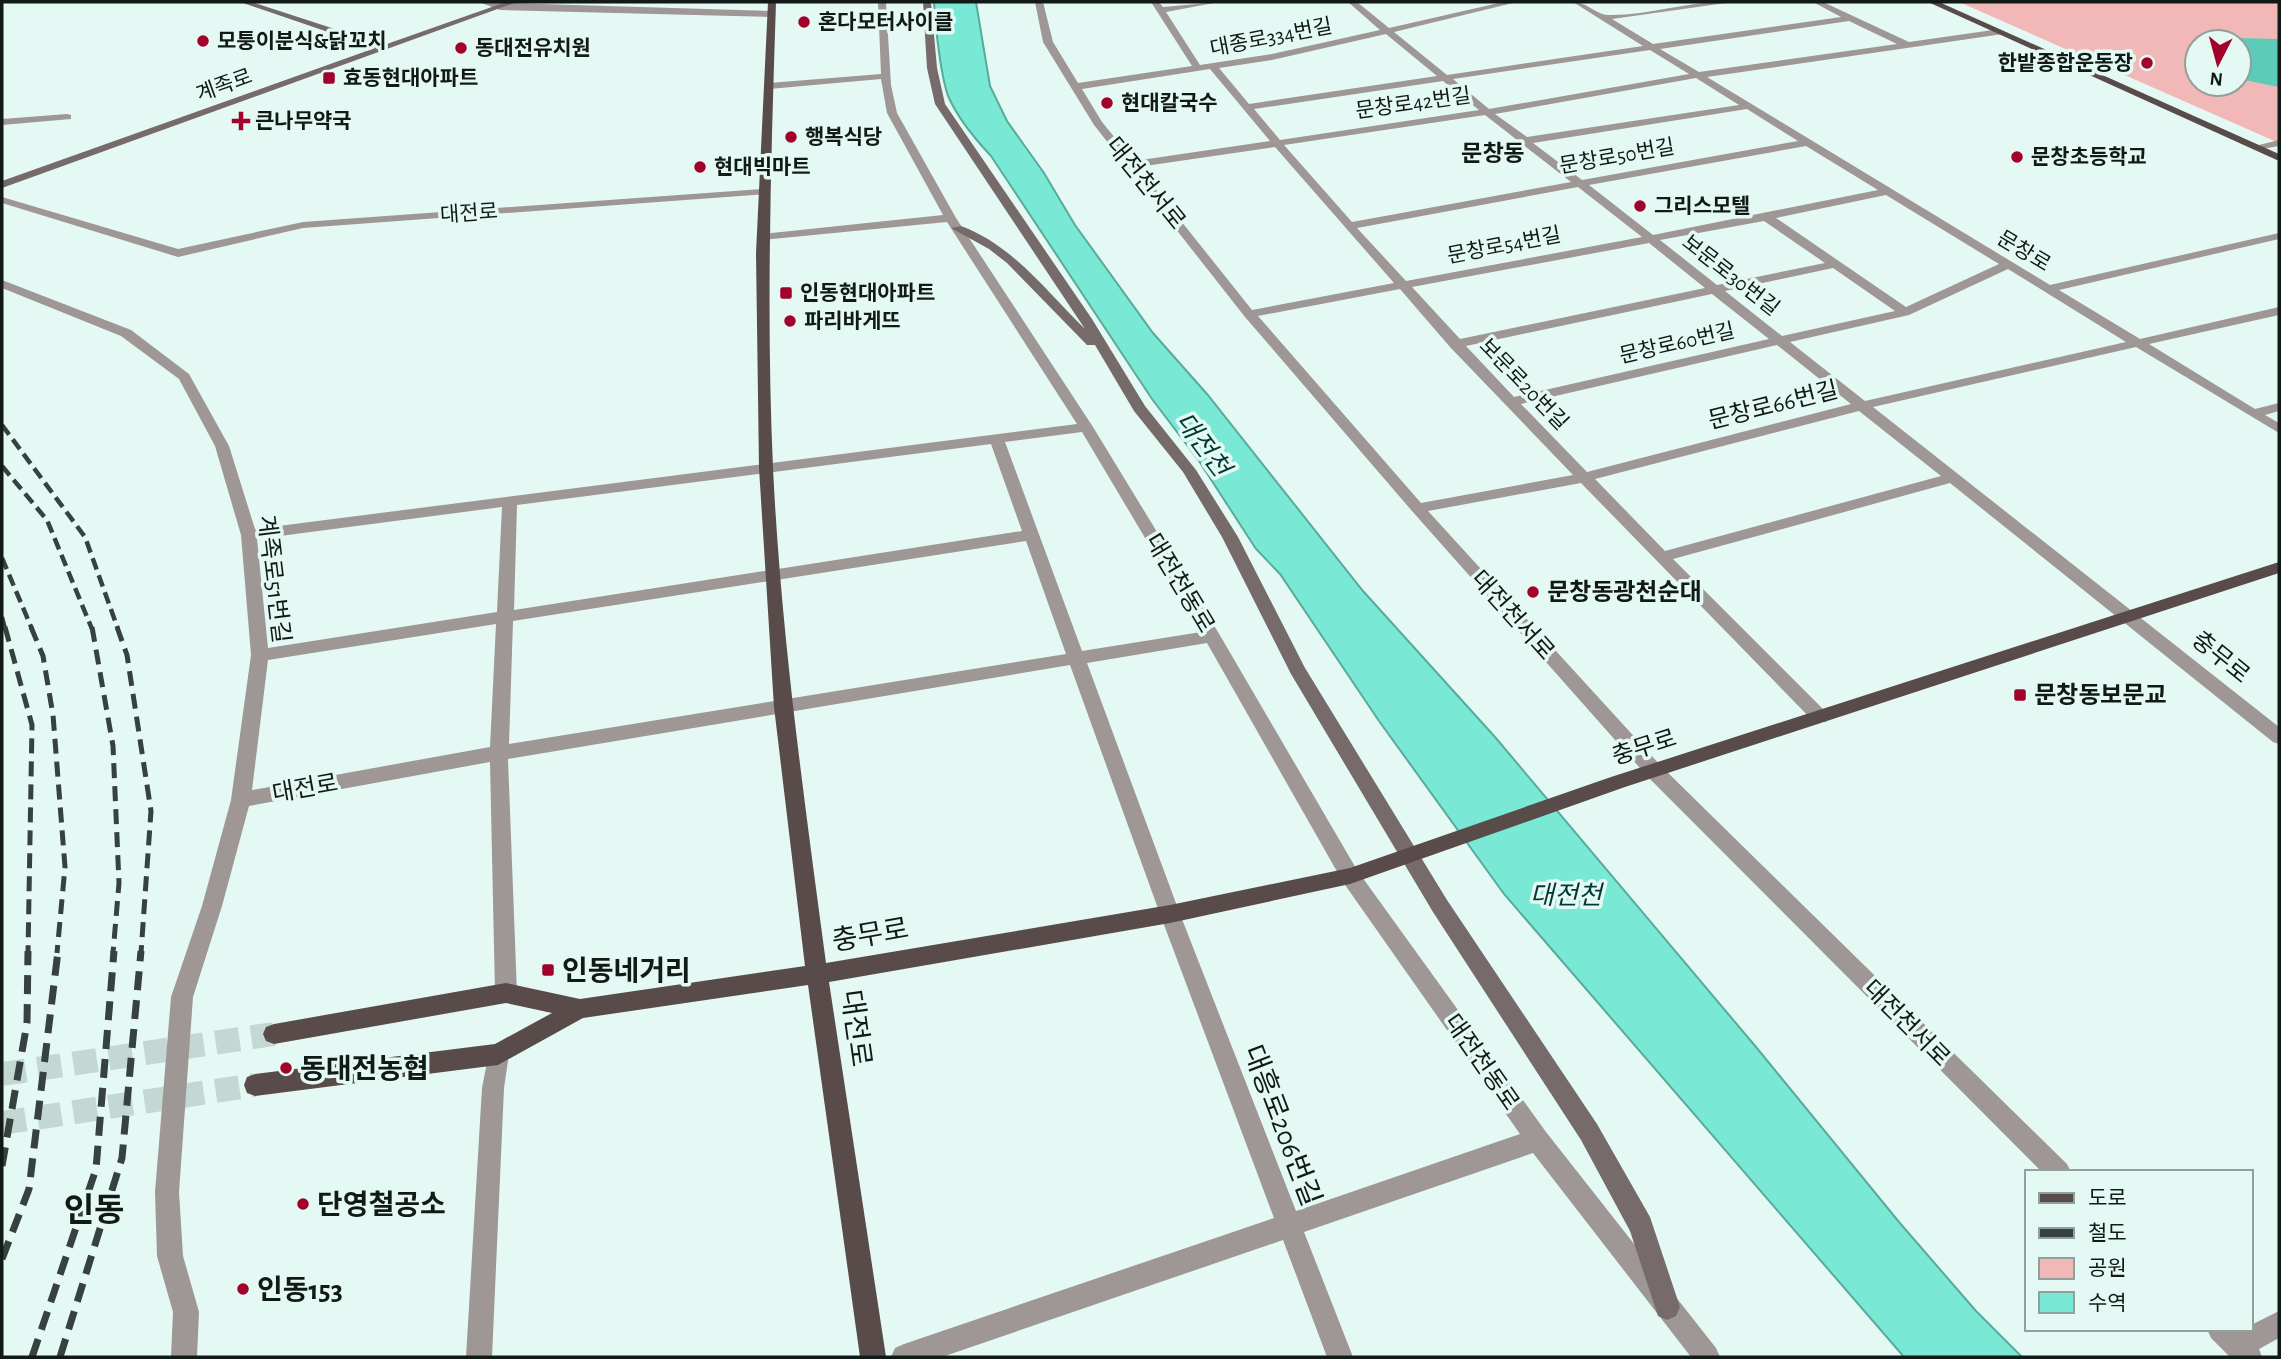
<svg xmlns="http://www.w3.org/2000/svg" width="2281" height="1359" font-family="'Alegreya Sans','Noto Sans KR',sans-serif">
<rect width="100%" height="100%" fill="#e4f9f4"/>
<path fill="#f2b7b7" fill-rule="evenodd" d="M1959 2H2279V143ZM2197 42H2239V84H2197Z"/>
<path fill="#79e8d4" stroke="#5aaa9c" stroke-width="2" d="M934 2H976L990 86 1007 121 1044 173 1075 225 1153 333 1207 394 1363 591 1495 737 1756 1047 1899 1222 1976 1311 2022 1357H1904L1504 894 1379 721 1280 574 1256 549 1199 461 1152 399 991 156C975 139 959 120 949 98 941 80 935 23 934 2Z"/>
<path fill="#5cccb9" d="M2239 38 2279 39V87L2239 79Z"/>
<g fill="none" stroke-linecap="round" stroke-linejoin="round">
<path stroke="#c4d8d3" stroke-width="24" stroke-dasharray="24 12" stroke-linecap="butt" d="M2 1074 274 1034
M2 1123 255 1085"/>
<path fill="#9f9696" fill-rule="evenodd" d="M479 2 772 11 776 14 772 17 500 10Z
M878 2H886L891 85 897 113 956 218 1093 427 1218 632 1357 870 1546 1132 1716 1348 1720 1357H1691L1533 1153 1304 1232 1353 1357H1327L1283 1240 942 1357H891L895 1348 904 1344 1274 1218 1160 914 1070 665 508 759 517 993 514 1000 506 1003 498 1000 495 993 490 762 249 806 222 906 193 997 179 1192 183 1256 199 1312 197 1357H171L173 1312 157 1256 155 1192 171 997 202 906 231 800 251 655 241 535 215 446 179 379 121 336 2 288V280L131 330 189 374 229 446 255 529 1077 424 947 222 762 240 756 237 762 234 943 215 887 113 881 79 769 89 764 86 769 83 881 74ZM1082 432 1201 632 1082 651 1005 442ZM991 444 1022 531 514 610 517 505ZM502 507 497 612 268 648 257 539ZM1026 541 1066 654 509 744 513 621ZM496 624 490 747 252 790 268 660ZM1207 643 1343 882 1520 1134 1296 1211 1180 914 1087 663Z
M1035 2H1043L1053 42 1078 83 1192 66 1151 2H1159L1163 7 1219 2 1166 12 1200 65 1272 54 1380 30 1348 2H1357L1389 28 1503 2H1517L1394 32 1447 75 1643 46 1573 2C1587 2 1595 14 1608 15 1649 16 1691 0 1733 2L1612 19 1653 44 1841 17 1813 2H1823L1909 42 2000 29 2003 34 1707 77 2050 285 2279 233V239L2059 290 2140 339 2279 307V315L2149 344 2255 409 2279 403V411L2265 415 2279 423V433L2136 347 1873 407 2279 727V744L2273 742 1950 483 1673 559 1826 712 1829 717 1826 722H1814L1581 483 1428 511 1661 766 2067 1164 2071 1172H2042L1647 776 1412 511 1245 317 1094 125 1043 42ZM1849 21 1897 44 1699 72 1660 49ZM1386 34 1437 76 1249 104 1219 68 1272 60ZM1650 50 1689 74 1489 109 1453 79ZM1210 69 1270 141 1134 161 1102 122 1082 89ZM1696 78 1739 105 1527 137 1495 114ZM1443 81 1479 110 1280 140 1254 109ZM1747 109 1798 141 1582 180 1533 143ZM1485 115 1571 182 1352 222 1284 145ZM1806 146 1878 190 1653 235 1589 185ZM1275 147 1394 283 1252 310 1138 167ZM1578 187 1642 237 1406 281 1357 228ZM1886 195 1999 264 1906 307 1776 218ZM1764 221 1825 263 1717 285 1660 240ZM1649 243 1705 288 1460 339 1412 287ZM1833 268 1895 311 1782 336 1725 291ZM2008 269 2126 342 1865 401 1790 342 1909 315ZM1400 289 1450 347 1573 475 1421 503 1258 316ZM1712 294 1769 339 1514 397 1466 346ZM1777 345 1851 404 1587 472 1521 404ZM1859 411 1941 476 1665 551 1595 479Z
M67 114 71 115V119L2 125V119Z
M2279 140V146L2256 150 2251 147Z
M762 189 768 192 766 194 303 228 178 257 2 203V197L178 249 303 222Z
M498 1043 506 1047 509 1054 504 1088 492 1357H466L482 1088 490 1047Z
M2279 1311V1338L2259 1349 2262 1357H2230L2211 1338 2207 1329H2251V1325Z"/>
<path fill="#766a6a" fill-rule="evenodd" d="M240 2H252L384 45 506 2H517L2 188V181L375 48Z
M923 2H931L937 68 945 104 1092 319 1145 406 1196 470 1238 537 1305 668 1447 900 1597 1124 1650 1217 1680 1307 1676 1316 1667 1320 1658 1316 1630 1231 1581 1140 1433 912 1291 674 1222 537 1183 472 1134 411 1095 345H1087L1007 263 989 249 951 228 961 226C1014 246 1046 291 1085 329L935 104 927 68Z"/>
<path fill="#5a4b4b" fill-rule="evenodd" d="M768 2H776C771 157 766 312 773 468 781 634 804 798 826 963L1170 905 1350 868 1611 777 2279 562V573L1625 787 1350 884 1170 923 829 982 886 1357H860L808 985 583 1018 498 1065 255 1096 247 1093 244 1085 247 1077 255 1074 495 1044 552 1013 506 1003 274 1044 266 1041 263 1034 266 1027 274 1024 506 983 580 999 805 966 774 707 759 468 756 253Z
M1928 2H1939L2279 154V161Z"/>
<path stroke="#37413f" stroke-width="4.5" stroke-dasharray="12 6" stroke-linecap="butt" d="M2 425 85 537 118 629
M2 466 47 520 92 629
M2 558 32 629
M2 617 5 629"/>
<path stroke="#37413f" stroke-width="5" stroke-dasharray="15 8" stroke-linecap="butt" d="M5 627 32 725 28 953
M31 627 43 656 53 715 65 867 57 953
M92 627 113 746 119 883 113 953
M117 627 127 655 151 811 141 953"/>
<path stroke="#37413f" stroke-width="7" stroke-dasharray="19 10" stroke-linecap="butt" d="M2 1166 27 1023 28 951
M2 1259 29 1189 58 951
M32 1357 96 1169 114 951
M60 1357 122 1158 141 951"/>
</g>
<g fill="#a1012a" stroke="#e4f9f4" stroke-width="2.5">
<circle cx="804" cy="22" r="7"/>
<circle cx="203" cy="41" r="7"/>
<circle cx="461" cy="48" r="7"/>
<circle cx="2147" cy="63" r="7"/>
<rect x="322" y="71" width="14" height="14" rx="3.5"/>
<circle cx="1107" cy="103" r="7"/>
<path d="M237.5 110.5h7v7h7v7h-7v7h-7v-7h-7v-7h7z"/>
<circle cx="791" cy="137" r="7"/>
<circle cx="2017" cy="157" r="7"/>
<circle cx="700" cy="167" r="7"/>
<circle cx="1640" cy="206" r="7"/>
<rect x="779" y="286" width="14" height="14" rx="3.5"/>
<circle cx="790" cy="321" r="7"/>
<circle cx="1533" cy="592" r="7"/>
<rect x="2013" y="688" width="14" height="14" rx="3.5"/>
<rect x="541" y="963" width="14" height="14" rx="3.5"/>
<circle cx="286" cy="1068" r="7"/>
<circle cx="303" cy="1204" r="7"/>
<circle cx="243" cy="1289" r="7"/>
</g>
<g text-anchor="middle" stroke-width="7" stroke-linejoin="round" paint-order="stroke">
<g font-size="21" font-weight="bold" fill="#121a18" stroke="#e4f9f4" text-anchor="start">
<text x="818" y="29">혼다모터사이클</text>
<text x="217" y="48">모퉁이분식&amp;닭꼬치</text>
<text x="475" y="55">동대전유치원</text>
<text x="2133" y="70" text-anchor="end">한밭종합운동장</text>
<text x="343" y="85">효동현대아파트</text>
<text x="1121" y="110">현대칼국수</text>
<text x="255" y="128">큰나무약국</text>
<text x="805" y="144">행복식당</text>
<text x="2031" y="164">문창초등학교</text>
<text x="714" y="174">현대빅마트</text>
<text x="1654" y="213">그리스모텔</text>
<text x="800" y="300">인동현대아파트</text>
<text x="804" y="328">파리바게뜨</text>
</g>
<g font-size="21" fill="#121a18" stroke="#e4f9f4">
<text transform="translate(1271 37) rotate(-11)" y="7">대종로334번길</text>
<text transform="translate(224 85) rotate(-20)" y="7">계족로</text>
<text transform="translate(1413 103) rotate(-8)" y="7">문창로42번길</text>
<text transform="translate(1617 156) rotate(-10)" y="7">문창로50번길</text>
<text transform="translate(469 213) rotate(-4)" y="7">대전로</text>
<text transform="translate(1504 245) rotate(-11)" y="7">문창로54번길</text>
<text transform="translate(2024 251) rotate(31)" y="7">문창로</text>
<text transform="translate(1731 275) rotate(38)" y="7">보문로30번길</text>
<text transform="translate(1677 343) rotate(-13)" y="7">문창로60번길</text>
<text transform="translate(1524 384) rotate(46)" y="7">보문로20번길</text>
</g>
<g font-size="23" font-weight="bold" fill="#121a18" stroke="#e4f9f4">
<text x="1493" y="161">문창동</text>
</g>
<g font-size="24" fill="#121a18" stroke="#e4f9f4">
<text transform="translate(1146 183) rotate(51)" y="8">대전천서로</text>
<text transform="translate(1773 405) rotate(-14)" y="8">문창로66번길</text>
<text transform="translate(274 579) rotate(83)" y="8">계족로51번길</text>
<text transform="translate(1180 583) rotate(59)" y="8">대전천동로</text>
<text transform="translate(1513 615) rotate(48)" y="8">대전천서로</text>
<text transform="translate(2221 657) rotate(39)" y="8">충무로</text>
<text transform="translate(1644 747) rotate(-18)" y="8">충무로</text>
<text transform="translate(305 788) rotate(-10)" y="8">대전로</text>
<text transform="translate(1907 1023) rotate(45)" y="8">대전천서로</text>
<text transform="translate(1482 1062) rotate(55)" y="8">대전천동로</text>
</g>
<g font-size="24" font-weight="bold" fill="#121a18" stroke="#e4f9f4" text-anchor="start">
<text x="1547" y="600">문창동광천순대</text>
<text x="2034" y="703">문창동보문교</text>
</g>
<g font-size="26" font-style="italic" fill="#013831" stroke="#e4f9f4">
<text transform="translate(1203 444) rotate(53)" y="9">대전천</text>
<text x="1566" y="904">대전천</text>
</g>
<g font-size="28" fill="#121a18" stroke="#e4f9f4">
<text transform="translate(870 934) rotate(-10)" y="10">충무로</text>
<text transform="translate(857 1028) rotate(82)" y="10">대전로</text>
<text transform="translate(1283 1125) rotate(69)" y="10">대흥로206번길</text>
</g>
<g font-size="28" font-weight="bold" fill="#121a18" stroke="#e4f9f4" text-anchor="start">
<text x="562" y="980">인동네거리</text>
<text x="300" y="1078">동대전농협</text>
<text x="317" y="1214">단영철공소</text>
<text x="257" y="1299">인동153</text>
</g>
<g font-size="33" font-weight="bold" fill="#121a18" stroke="#e4f9f4">
<text x="94" y="1221">인동</text>
</g>
</g>
<rect width="2281" height="1359" fill="none" stroke="#121a18" stroke-width="7"/>
<rect x="2025" y="1170" width="228" height="161" fill="#e4f9f4" stroke="#90a09c" stroke-width="2"/>
<rect x="2039" y="1193" width="35" height="10" fill="#5a4b4b" stroke="#90a09c" stroke-width="2"/>
<text x="2088" y="1205" font-size="21" fill="#121a18">도로</text>
<rect x="2039" y="1228" width="35" height="10" fill="#37413f" stroke="#90a09c" stroke-width="2"/>
<text x="2088" y="1240" font-size="21" fill="#121a18">철도</text>
<rect x="2039" y="1258" width="35" height="21" fill="#f2b7b7" stroke="#90a09c" stroke-width="2"/>
<text x="2088" y="1275" font-size="21" fill="#121a18">공원</text>
<rect x="2039" y="1292" width="35" height="21" fill="#79e8d4" stroke="#90a09c" stroke-width="2"/>
<text x="2088" y="1310" font-size="21" fill="#121a18">수역</text>
<g transform="translate(2218 63) rotate(186)"><circle r="33" fill="#e4f9f4" stroke="#90a09c" stroke-width="2"/>
<path d="M0-5L12 26L0 18L-12 26Z" fill="#a1012a"/>
<text y="-10" font-size="19" font-weight="bold" text-anchor="middle" fill="#121a18">N</text>
</g>
</svg>
